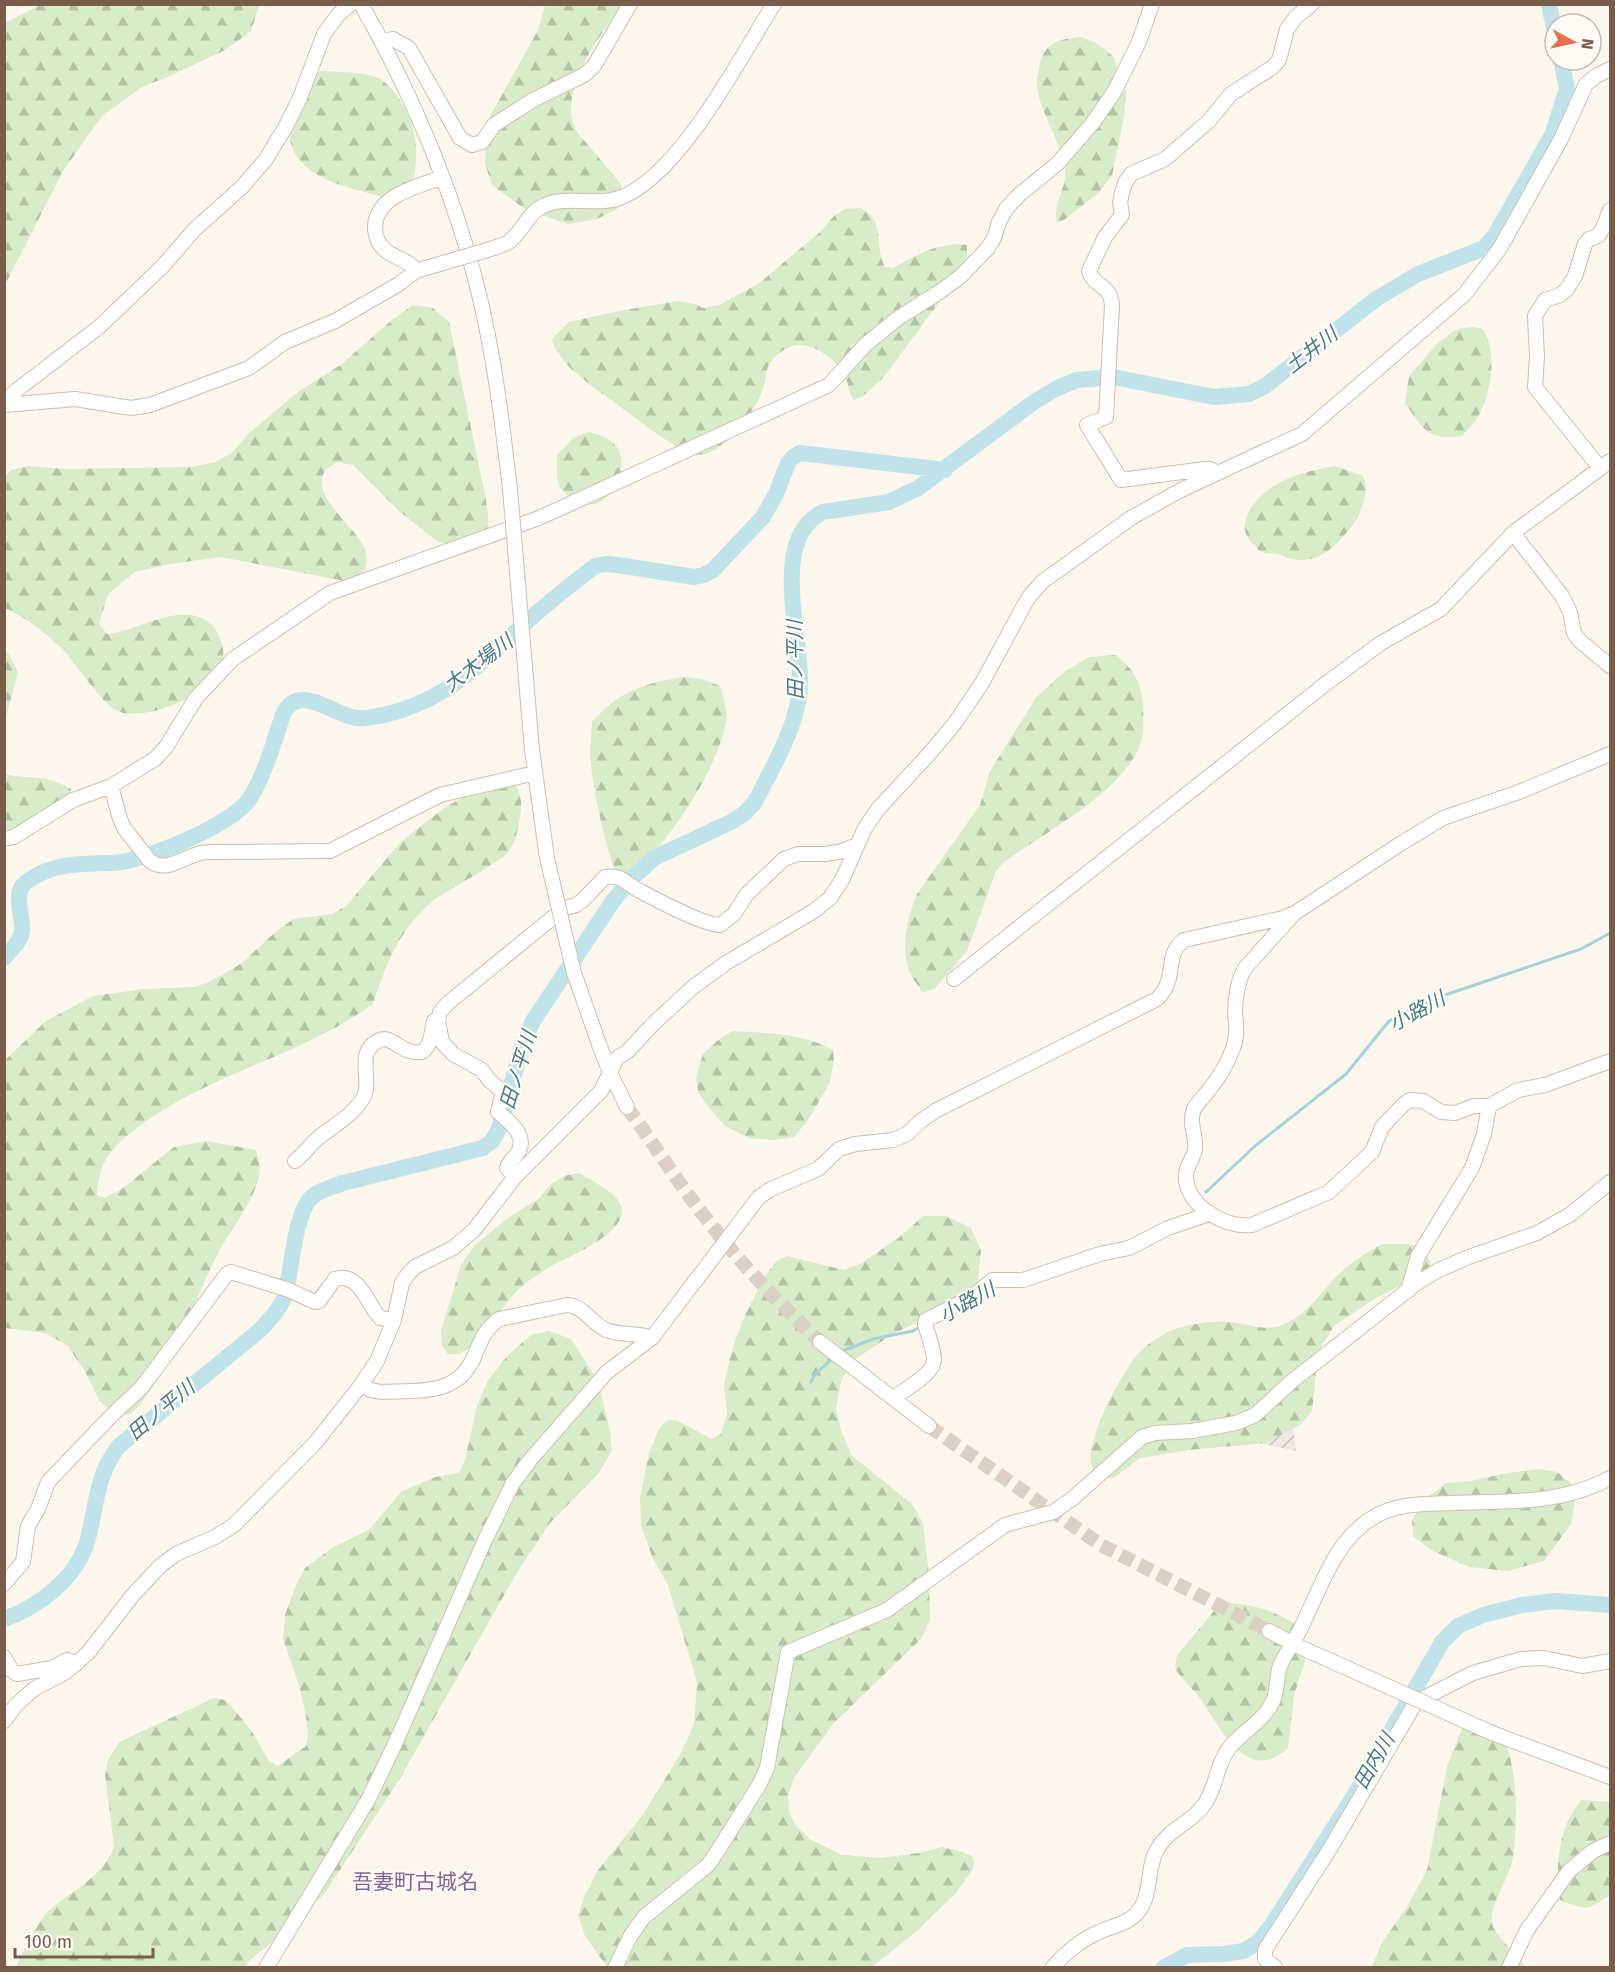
<svg xmlns="http://www.w3.org/2000/svg" width="1615" height="1972" font-family="'Fira Sans','Noto Sans JP',sans-serif">
<defs>
<pattern id="industrial-furrows" width="10" height="10" patternUnits="userSpaceOnUse" patternTransform="scale(1.5)"><rect width="10" height="10" fill="#efe9e4"/><path d="M-1 1l2-2M0 10L10 0M9 11l2-2" fill="none" stroke="#c7c0bb"/></pattern>
<pattern id="forest-firs" width="22" height="20" patternUnits="userSpaceOnUse" patternTransform="scale(1.5)"><rect width="22" height="20" fill="#d8ecc9"/><path d="M5 1l3.5 6h-7zM16 11l3.5 6h-7z" fill="#b4c2a5"/></pattern>
</defs>
<rect width="100%" height="100%" fill="#fdf6ec"/>
<path fill="url(#industrial-furrows)" d="M1292 1420 1296 1451 1255 1442Z"/>
<path fill="url(#forest-firs)" d="M40 5H259L251 31 227 49 170 76 142 87 101 117 63 171 5 285V23Z
M545 5H623C600 34 555 94 577 132L621 184V196L617 209 597 219 569 224 526 210 492 185 485 163 488 120 538 30Z
M1081 37 1096 43 1113 56 1126 92 1124 116 1112 176 1097 194 1064 220 1057 223C1052 201 1068 188 1065 169 1061 141 1041 115 1037 87 1036 81 1038 74 1039 68 1043 43 1058 39 1081 37Z
M325 71C342 72 360 72 376 77 394 84 410 114 414 132 418 149 416 166 413 183L392 199C353 188 289 180 289 129 289 104 294 92 308 72Z
M861 208C887 222 873 245 885 267L893 268C915 255 942 241 967 245V259L948 290 884 377 863 396 854 400C849 394 849 386 846 379 838 362 820 346 800 345 787 345 774 355 768 367 765 374 766 382 763 389 754 414 721 462 690 454 685 453 679 448 674 445 651 431 629 413 607 397 589 384 556 361 552 339L569 322 624 310 678 301 695 304 703 308 719 305 758 284 819 233 834 216 845 209Z
M413 305 433 308 449 322 486 500C489 522 493 537 470 550L438 542 399 511 353 465 337 462C333 465 327 468 325 471 309 496 356 527 364 547 369 558 366 568 362 578L350 582 221 557 169 564 135 572 108 594 99 624 107 634C136 631 167 609 196 616 207 619 215 626 219 636 241 680 175 710 141 713 134 713 125 715 118 711 99 702 79 666 63 650 46 633 27 618 5 608L4 477 11 470 28 466 64 469 192 467 215 462 232 453 248 434 298 392 342 364 393 319Z
M1473 327 1483 329C1497 353 1492 389 1480 413 1476 421 1468 429 1462 436 1428 441 1423 429 1405 403L1409 376 1438 343 1454 331 1463 328Z
M588 432C598 434 609 437 616 446 630 463 616 498 595 504 588 506 580 502 573 498 567 496 559 489 558 482 556 474 557 463 557 455L573 438Z
M1335 466 1363 476C1370 490 1362 511 1354 523 1339 544 1319 565 1291 559 1286 558 1282 555 1278 554 1272 553 1265 554 1260 551 1257 549 1256 547 1253 544 1232 524 1255 498 1274 486 1292 474 1314 470 1335 466Z
M5 651 9 654 18 672 5 721Z
M1115 655C1132 666 1142 684 1143 705 1143 717 1145 730 1141 742 1125 791 1044 833 1004 862L996 871 967 951 935 988 922 993C920 987 915 982 912 977 899 951 907 919 917 894L980 805 990 771 1036 698 1064 672 1089 657Z
M685 677 705 680 720 686C723 697 728 711 726 722 718 770 662 856 621 881 607 862 591 779 590 754 590 743 592 732 592 721 599 715 606 707 613 702 632 687 661 680 685 677Z
M4 774C33 780 43 773 71 789L69 802 5 836Z
M491 781 514 783C522 794 522 803 520 817 518 829 516 842 508 852 505 856 499 860 494 863 471 880 442 890 422 911 396 937 384 970 373 1004 307 1052 224 1070 157 1114 139 1126 120 1139 108 1156 101 1165 97 1184 97 1195L105 1198 123 1188 174 1147 207 1141 256 1150C260 1166 262 1173 255 1189 245 1213 228 1234 216 1257 198 1292 159 1397 128 1415L109 1410 99 1400 84 1370 68 1346 45 1333 5 1328V1060L46 1021 93 996 144 989 195 987 211 981 242 963 271 936 293 919 332 914 346 906 400 843 444 808Z
M732 1031C765 1033 804 1033 833 1050L834 1062 829 1084 808 1120 794 1137 774 1140 749 1138 725 1126 706 1104 698 1091 696 1077 703 1054 717 1041Z
M579 1173C591 1180 607 1188 616 1198 643 1227 570 1256 553 1265 542 1272 528 1280 519 1289 502 1305 481 1345 461 1353 457 1355 452 1354 448 1354L442 1346 441 1331 461 1265 474 1246 504 1221 539 1198 551 1184 564 1176Z
M923 1216H946L971 1228 981 1251 978 1282 967 1298 893 1334 852 1361 841 1381 836 1409 841 1430 851 1455 912 1504 923 1523 929 1575 930 1620 921 1639 834 1723 794 1778 788 1796 789 1812 796 1826 810 1839 842 1855 881 1858 919 1853 942 1847 963 1852 972 1856 974 1861 973 1869 956 1893 918 1930 872 1967H607L585 1936 578 1916 585 1895 598 1870 642 1816 680 1755 694 1724 697 1682 668 1585 653 1559 641 1525 640 1498 649 1453 659 1429 666 1421 676 1420 712 1439 721 1434 727 1414 724 1384 733 1346 746 1313 764 1278 776 1261 787 1256 844 1270 860 1264 897 1239Z
M1382 1244C1404 1244 1421 1240 1431 1263L1426 1273 1376 1298 1335 1325 1322 1345 1316 1375 1312 1411 1301 1424 1266 1443 1189 1450 1140 1458 1115 1477 1100 1480C1093 1472 1089 1462 1091 1451 1097 1420 1119 1377 1139 1353 1146 1345 1162 1334 1173 1330 1189 1324 1209 1321 1227 1322 1248 1323 1263 1333 1284 1324 1307 1315 1321 1292 1338 1275 1351 1262 1366 1253 1382 1244Z
M549 1331 571 1339 598 1381 610 1431 612 1450 599 1473 550 1523 516 1574 399 1780 325 1893 295 1923 249 1961 246 1967 16 1968C24 1949 37 1921 52 1908 75 1889 103 1876 114 1847L105 1774 108 1760 119 1742 214 1698 226 1700 251 1730 269 1761 278 1766 306 1746 308 1736 306 1716 299 1685 283 1639 285 1615 294 1590 305 1568 335 1546 369 1530 401 1492 435 1477 459 1473 465 1460 477 1406 488 1380 508 1355 531 1335Z
M1540 1469 1557 1472 1571 1483 1575 1500 1571 1524 1544 1561 1508 1571 1469 1567 1433 1551 1413 1536 1412 1520 1424 1500 1447 1483 1471 1481 1507 1473Z
M1229 1603C1258 1605 1279 1613 1303 1629L1305 1661 1294 1695 1288 1748C1247 1785 1222 1731 1202 1701 1194 1689 1182 1681 1175 1668L1177 1655 1214 1611Z
M1473 1721C1483 1722 1496 1726 1501 1735 1519 1763 1518 1830 1512 1862 1508 1880 1489 1906 1492 1923 1495 1937 1518 1954 1525 1967L1371 1968 1383 1941 1407 1907 1427 1870 1447 1767 1464 1723Z
M1582 1800 1610 1802V1895C1586 1912 1587 1910 1560 1900 1555 1869 1558 1824 1582 1800Z"/>
<g fill="none" stroke-linecap="round" stroke-linejoin="round">
<path stroke="#a5d3da" stroke-width="3" d="M1206 1192 1255 1146 1346 1074 1389 1021 1411 1009 1445 995 1581 949 1610 933
M845 1350 873 1339 913 1331 920 1327
M811 1382 815 1374 832 1359"/>
<path stroke="#bfe3e8" stroke-width="16" d="M1549 4 1555 33
M4 958C11 950 20 942 22 932 24 917 12 894 25 883 52 862 80 864 112 863 144 862 234 824 250 798 266 773 274 740 284 712 301 683 332 715 357 718 371 719 388 714 402 710 459 691 487 656 531 618 551 600 573 583 595 566L606 564 618 565 694 577 704 575 713 570 763 517 776 494 788 463 793 457 800 453 945 470
M4 1619C39 1607 76 1578 87 1542 97 1507 95 1476 119 1446L259 1331C268 1321 279 1311 284 1298 292 1273 294 1211 313 1196 322 1189 333 1187 343 1183L483 1148 492 1141 499 1129 522 1046 533 1021 613 901 631 879 654 858 731 822 745 813 755 802C772 768 793 734 799 697 807 647 765 540 823 512L889 502 918 488 1034 402 1057 388 1077 380 1113 377 1214 397 1249 394 1265 386 1376 299 1418 274 1484 248 1495 235 1552 135 1567 89 1561 60
M1163 1968 1187 1955 1224 1954 1244 1951 1258 1942 1272 1925 1352 1799 1442 1642 1458 1626 1483 1615 1522 1605 1556 1601 1610 1605"/>
<path stroke="#dcd0c4" stroke-width="14" stroke-dasharray="14 7" stroke-linecap="butt" d="M627 1107C656 1147 682 1189 713 1227 745 1269 782 1305 820 1342
M929 1426 1101 1545 1269 1631"/>
<defs>
<path id="minor" d="M361 4C411 92 452 188 477 286 494 353 502 421 510 489
M382 41 393 39 409 48 460 138 472 145 482 142 494 125 533 100 584 75 594 66 630 4
M494 248C498 246 503 245 507 243 522 234 526 215 541 207 567 193 595 208 622 197 681 173 740 58 774 4
M416 271C411 261 394 258 385 250 378 244 375 235 375 226 377 194 419 187 442 177
M9 404 13 393 99 327 163 266 194 230 242 187 266 159 286 126 299 100 324 34 338 15 350 4
M4 405 75 399 131 408 150 405 249 368 285 342 335 321 399 284 416 271 443 263
M1600 468 1535 387 1537 357 1535 316 1545 300 1560 295 1567 289 1575 276 1585 244 1589 239 1598 236 1603 228 1610 210
M1218 473 1210 469H1205L1121 480 1087 425 1106 417 1112 305C1111 284 1093 287 1089 271L1105 237 1122 215 1120 202 1122 193 1125 183 1131 174 1165 159 1209 121 1231 94 1273 67 1279 60 1287 29 1296 17 1312 4
M1513 533 1562 596 1570 612 1574 633 1580 641 1610 666
M532 750 547 858
M111 786 120 819 124 828 150 861C166 873 181 858 198 854 202 852 208 852 213 852L330 851 440 795 535 773
M4 839 14 837 73 800 111 786 155 759 166 747 196 698 233 659 330 593 539 518 829 385 865 345 898 318 941 291 961 276 988 248 994 238 999 222 1006 209 1019 195 1057 164 1092 124 1114 92 1139 42 1152 4
M1293 915 1245 968C1238 980 1235 998 1235 1012 1236 1025 1238 1035 1233 1048 1228 1063 1218 1079 1208 1091 1203 1098 1198 1102 1194 1109 1188 1124 1197 1135 1195 1150 1193 1160 1184 1168 1186 1180 1190 1208 1226 1228 1252 1225L1329 1192 1372 1152 1382 1127 1404 1104 1410 1100 1423 1101 1441 1112 1455 1113 1474 1106H1489L1518 1090 1545 1085 1610 1061
M954 979 1328 682 1381 643 1441 609 1513 533 1610 461
M599 1044 610 1073 627 1107
M295 1161C304 1154 310 1145 318 1138 334 1125 357 1113 365 1094 371 1077 355 1050 380 1040 393 1035 401 1055 422 1052 432 1045 431 1032 434 1021
M515 1177 507 1168C509 1161 515 1158 518 1152 528 1136 509 1121 498 1112L503 1092 489 1080 482 1070 453 1054 442 1042 438 1021 440 1012 448 1003 551 919 566 908 576 905 583 900 605 877C621 874 625 883 638 890 655 899 703 925 720 925L734 914 747 894 784 859 798 854H824L839 852 857 845
M1408 1291 1418 1256 1472 1168 1484 1134 1489 1106
M820 1342 929 1426
M361 1385 371 1390 381 1392C417 1390 457 1397 474 1357 480 1342 485 1329 499 1319L567 1305C584 1306 591 1323 606 1330 621 1336 638 1332 652 1338
M893 1398C904 1390 934 1374 934 1360 934 1349 928 1335 925 1324L926 1320 972 1297 992 1280H1023L1100 1254 1129 1248 1168 1228 1209 1214
M4 1584 23 1562 28 1526 38 1509 48 1482 111 1416 141 1388 227 1274 231 1272 289 1290 315 1302 319 1301 335 1279C359 1271 368 1305 380 1318L394 1320
M1269 1631 1300 1647
M4 1657 12 1671 17 1674 52 1668 67 1660 76 1664
M4 1721 16 1705 34 1689 66 1672 88 1653 132 1596 160 1566 176 1554 215 1537 234 1525 316 1442 361 1385 377 1361 394 1320 402 1283 408 1274 415 1267 453 1248 474 1230 515 1177 601 1091 617 1058 627 1052 652 1025 693 987 726 963 814 911 830 898 842 880 865 828 878 809 929 754 955 723 982 683 1028 598 1042 582 1131 518 1179 491 1302 434 1465 294 1500 248 1561 139 1586 84 1596 76 1610 69
M1492 1733 1610 1777
M266 1968 368 1800 394 1746 485 1540 513 1483 530 1460 607 1372 652 1338 759 1197 771 1189 818 1169 839 1149 855 1144 893 1140 907 1134 921 1121 935 1111 1157 999C1179 978 1163 955 1184 940L1283 918 1295 913 1400 844 1443 818 1519 792 1610 754
M615 1968 631 1935 644 1917 708 1865 717 1852 759 1785 767 1768 788 1652 887 1610 1005 1525 1053 1512 1072 1499 1142 1437 1155 1433 1192 1431 1236 1423 1255 1415 1291 1382 1417 1283 1437 1271 1466 1258 1537 1233 1571 1214 1610 1182
M1052 1968C1064 1954 1082 1939 1099 1932 1110 1927 1126 1924 1135 1915 1154 1897 1145 1868 1158 1848 1169 1829 1192 1822 1204 1805 1217 1787 1216 1764 1230 1747 1243 1731 1265 1720 1273 1701 1278 1690 1276 1678 1280 1666 1285 1654 1294 1642 1300 1630 1319 1592 1334 1541 1372 1518 1396 1503 1425 1504 1451 1503 1506 1501 1561 1505 1610 1478
M1276 1968 1265 1959V1950L1331 1847 1416 1702 1473 1673 1521 1659 1544 1658 1582 1666 1610 1661
M1509 1968 1527 1930 1569 1871 1593 1851 1610 1843"/>
</defs>
<use href="#minor" stroke="#d1beb0" stroke-width="16"/>
<use href="#minor" stroke="#fff" stroke-width="14"/>
<defs>
<path id="minor-bridge" d="M443 263 494 248
M510 489 532 750
M547 858 574 973 599 1044
M1302 1648 1492 1733"/>
</defs>
<use href="#minor-bridge" stroke="#d1beb0" stroke-width="16" stroke-linecap="butt"/>
<use href="#minor-bridge" stroke="#fff" stroke-width="14"/>
</g>
<g text-anchor="middle" stroke-width="5" stroke-linejoin="round" paint-order="stroke">
<g font-size="20" font-style="italic" fill="#437c86" stroke="#fffaf3">
<text transform="translate(1311 350) rotate(-38)" y="7">土井川</text>
<text transform="translate(795 660) rotate(-91)" y="7">田ノ平川</text>
<text transform="translate(478 663) rotate(-37)" y="7">大木場川</text>
<text transform="translate(1417 1011) rotate(-28)" y="7">小路川</text>
<text transform="translate(518 1070) rotate(-73)" y="7">田ノ平川</text>
<text transform="translate(967 1302) rotate(-29)" y="7">小路川</text>
<text transform="translate(161 1410) rotate(-40)" y="7">田ノ平川</text>
<text transform="translate(1374 1761) rotate(-60)" y="7">田内川</text>
</g>
<g font-size="21" fill="#846695" stroke="#fffaf3">
<text x="415" y="1889">吾妻町古城名</text>
</g>
</g>
<rect width="1615" height="1972" fill="none" stroke="#7a5c4d" stroke-width="12"/>
<g transform="translate(1573 42) rotate(98)"><circle r="28" fill="#fffaf3" stroke="#cabbb1" stroke-width="1.5"/>
<path d="M0-4.5L10 22L0 15L-10 22Z" fill="#e76f51"/>
<text y="-9" font-size="16" font-weight="bold" text-anchor="middle" fill="#7a5c4d">N</text>
</g>
<path d="M15 1948v9h138v-9" fill="none" stroke="#7a5c4d" stroke-width="3"/>
<text x="24" y="1948" font-size="18" fill="#7a5c4d" stroke="#fffaf3" stroke-width="4.5" paint-order="stroke">100 m</text>
</svg>
